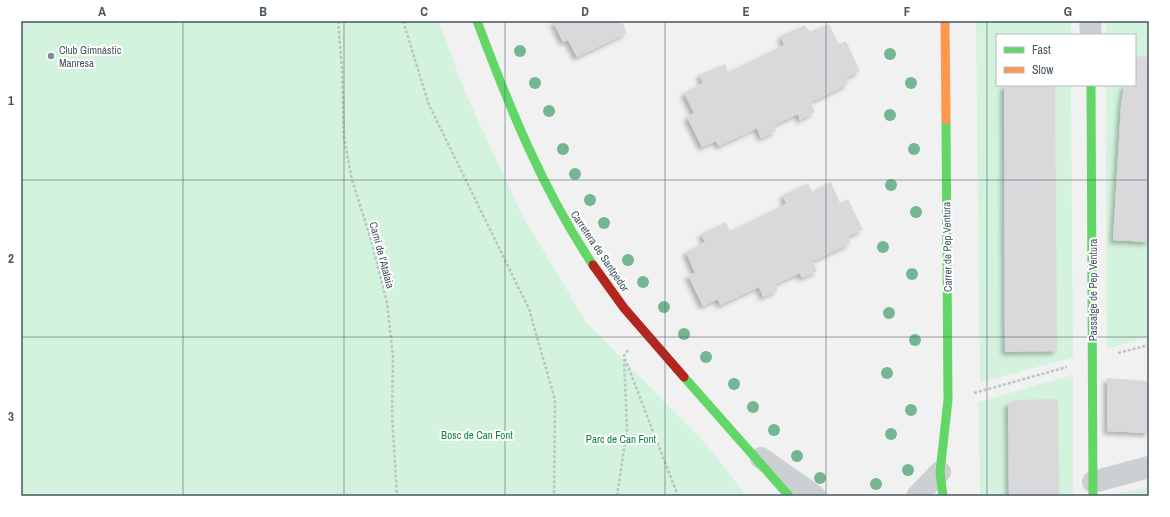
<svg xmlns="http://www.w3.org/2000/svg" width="1170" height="517" font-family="'Archivo Narrow',sans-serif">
<defs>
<filter id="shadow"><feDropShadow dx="-3.5" dy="3.5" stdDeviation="2" flood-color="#0004"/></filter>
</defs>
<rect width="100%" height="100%" fill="#f2f1f1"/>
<path fill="#d3f3de" d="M21 21H439L465 92 522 215 586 322 705 443 747 496H21Z
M976 21H1071V35H997V85H1071L1073 357 980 383Z
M1106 21H1149V57L1135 56V35H1106Z
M1106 85H1124C1122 109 1119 133 1118 156 1116 184 1115 212 1114 240L1149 242V337L1107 348Z
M1073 375V496H980L979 402Z
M1149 486V496H1111Z"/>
<path fill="#d9d9db" filter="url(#shadow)" d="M553 21H624L622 22 627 33 577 57 568 40 563 42Z
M829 24 839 44 846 41 860 71 846 78 848 84 811 102 815 112 800 120 798 114 774 125 776 131 761 138 757 128 719 146 716 141 702 147 687 117 694 113 684 93 703 83 699 75 725 64 728 72 784 45 781 36 805 25 810 32Z
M1135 56 1149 57V242L1113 240 1121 106 1124 85H1135Z
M1004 85H1055L1057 351 1005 352Z
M831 182 840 203 848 199 863 230 848 236 851 243 813 261 817 271 802 278 800 273 775 284 778 290 763 297 759 287 720 305 718 299 703 306 688 275 695 273 686 252 705 242 701 234 726 222 730 231 786 204 783 195 808 183 812 192Z
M1107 378 1149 381V433L1107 431Z
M1058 399 1059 496H1009L1008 403 1017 400Z"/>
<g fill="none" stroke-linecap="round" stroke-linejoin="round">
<path stroke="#b9c6c1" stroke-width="2.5" stroke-dasharray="3 2" stroke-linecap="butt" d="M338 21 342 70 344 138 352 180 372 243 387 303 393 356 392 414 397 496
M403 21 429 105 529 309 555 400 554 496
M628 350 624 356 678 496
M1118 353 1149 345
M974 393 1067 367
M617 496 627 429 624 359"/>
<path stroke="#cdd0d2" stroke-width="22" d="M1090 21 1091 35
M761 458 815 496
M1093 482 1149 467
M917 496 940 472"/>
<path stroke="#63d668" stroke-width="9" d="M477 21C509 106 542 189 593 265
M1091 85 1093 496
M684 377 789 496
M943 496 940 472 948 400 946 120"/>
<path stroke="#ff974d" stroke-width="9" d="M945 21 946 120"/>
<path stroke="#b3261e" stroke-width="9" d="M593 265 624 308 684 377"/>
</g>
<g fill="#74b691">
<circle cx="520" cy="51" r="6"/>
<circle cx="890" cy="54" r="6"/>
<circle cx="535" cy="83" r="6"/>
<circle cx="911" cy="83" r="6"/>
<circle cx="549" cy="111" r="6"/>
<circle cx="890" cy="115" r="6"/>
<circle cx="563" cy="149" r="6"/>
<circle cx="914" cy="149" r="6"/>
<circle cx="575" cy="174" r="6"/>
<circle cx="891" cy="185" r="6"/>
<circle cx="590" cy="200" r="6"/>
<circle cx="916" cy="212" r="6"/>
<circle cx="604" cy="223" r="6"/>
<circle cx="883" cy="247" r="6"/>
<circle cx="628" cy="260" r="6"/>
<circle cx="912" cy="274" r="6"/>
<circle cx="643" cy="282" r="6"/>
<circle cx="664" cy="307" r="6"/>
<circle cx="889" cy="313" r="6"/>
<circle cx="684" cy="334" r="6"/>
<circle cx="915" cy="340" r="6"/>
<circle cx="706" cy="357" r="6"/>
<circle cx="887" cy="373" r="6"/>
<circle cx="734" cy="384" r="6"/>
<circle cx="753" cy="407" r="6"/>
<circle cx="911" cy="410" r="6"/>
<circle cx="774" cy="430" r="6"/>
<circle cx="891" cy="434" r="6"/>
<circle cx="797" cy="456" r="6"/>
<circle cx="908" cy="470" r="6"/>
<circle cx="820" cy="478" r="6"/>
<circle cx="876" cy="484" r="6"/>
</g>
<path fill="none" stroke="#465560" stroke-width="1" stroke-opacity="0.55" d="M183 21V496M344 21V496M505 21V496M665 21V496M826 21V496M987 21V496M21 180H1149M21 337H1149"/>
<circle fill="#828c93" stroke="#fff" stroke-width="1.5" cx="51" cy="56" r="4"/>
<g text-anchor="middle" stroke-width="4" stroke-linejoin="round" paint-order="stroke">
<g font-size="11" fill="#465560" stroke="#fff" text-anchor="start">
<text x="59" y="54">Club Gimnàstic<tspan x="59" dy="13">Manresa</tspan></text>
</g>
<g font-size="11" fill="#465560" stroke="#fff">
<text transform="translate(947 247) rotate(-91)" y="4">Carrer de Pep Ventura</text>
<text transform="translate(600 251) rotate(56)" y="4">Carretera de Santpedor</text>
<text transform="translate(382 255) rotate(75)" y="4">Camí de l'Atalaia</text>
<text transform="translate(1093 290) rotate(-90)" y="4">Passatge de Pep Ventura</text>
</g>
<g font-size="11" fill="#0d8543" stroke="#fff">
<text x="477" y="439">Bosc de Can Font</text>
<text x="621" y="443">Parc de Can Font</text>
</g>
</g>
<rect width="1170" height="517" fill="none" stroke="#ffffff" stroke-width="44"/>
<rect x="996" y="34" width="140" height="52" fill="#ffffff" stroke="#b5bbbf"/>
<rect x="1004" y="47" width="20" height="6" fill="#63d668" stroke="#b5bbbf"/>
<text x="1032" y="54" font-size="12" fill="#465560">Fast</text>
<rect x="1004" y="67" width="20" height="6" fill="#ff974d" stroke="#b5bbbf"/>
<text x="1032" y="74" font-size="12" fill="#465560">Slow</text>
<rect x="22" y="22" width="1126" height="473" fill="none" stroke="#465560" stroke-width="1.5"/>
<g font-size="13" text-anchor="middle" font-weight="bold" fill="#465560">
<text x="102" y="16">A</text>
<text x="263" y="16">B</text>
<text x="424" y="16">C</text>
<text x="585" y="16">D</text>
<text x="746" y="16">E</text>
<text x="907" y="16">F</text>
<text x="1068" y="16">G</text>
<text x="11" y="105">1</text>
<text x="11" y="263">2</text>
<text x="11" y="421">3</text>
</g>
</svg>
